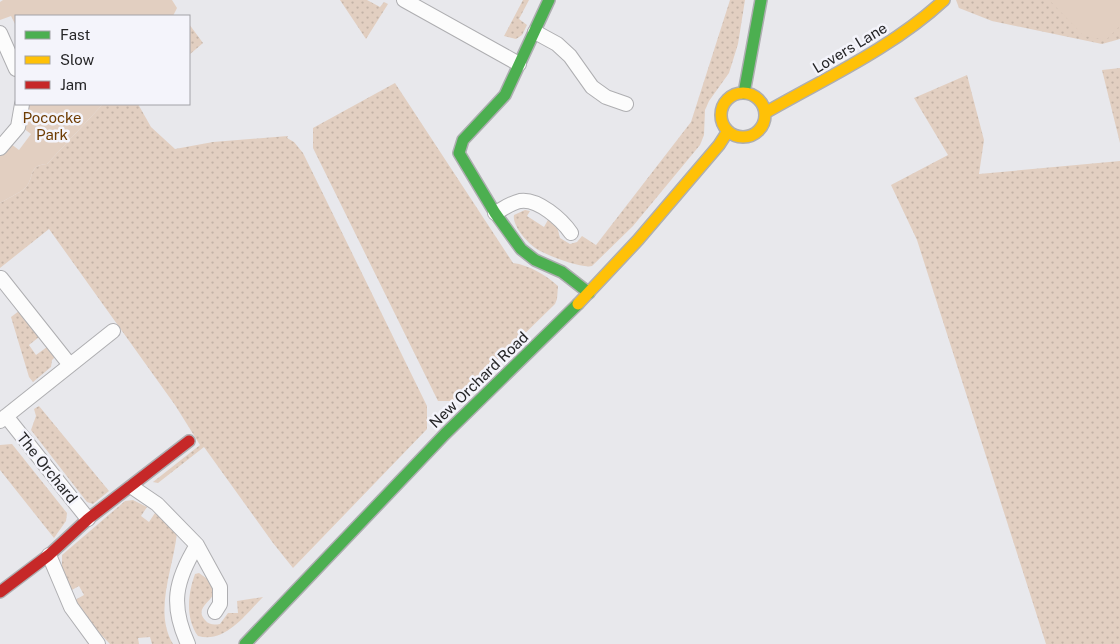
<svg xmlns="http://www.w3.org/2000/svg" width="1120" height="644" font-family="'Public Sans',sans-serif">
<defs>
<pattern id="grass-dots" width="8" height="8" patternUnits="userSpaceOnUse" patternTransform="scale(1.25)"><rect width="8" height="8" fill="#e2cfc1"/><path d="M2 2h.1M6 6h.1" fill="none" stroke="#c2b2a6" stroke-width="1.8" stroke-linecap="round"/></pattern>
</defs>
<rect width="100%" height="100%" fill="#e8e8ec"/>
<path fill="url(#grass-dots)" d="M340 0H367L380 7 384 2 388 4 366 39Z
M523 0H529L519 19 527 25 522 35 516 39 504 36Z
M730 0H745L738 44 729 73 709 101 705 110 704 135 700 145 633 226 592 266C582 269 542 254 534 247 526 241 512 225 514 215L525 210 530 211 527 216 544 227 549 218 557 226 560 238 570 244 577 242 582 236 596 245 691 122Z
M956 0H1120V39L1102 44 992 21 959 8Z
M189 24 203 43 189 55Z
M1120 68V143L1102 70Z
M967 75 984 140 979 174 1120 161V644H1046L917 240 891 185 948 155 914 98Z
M395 83 513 263C529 265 546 275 558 286L557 299 555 304 456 401H438L313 148V128Z
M103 104H138L151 127 175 149 213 142 288 136 287 138 294 142 303 153 427 406V429L293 568 273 543 204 447 158 483 153 482 200 445 175 405 49 229 0 268V203C8 198 18 194 25 188 35 179 27 165 47 164Z
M19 311 39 337 29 345 36 355 47 347 55 357 52 360 51 367 33 382 29 377 11 317Z
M39 406 109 491 93 504 87 502 31 430 36 416 34 409Z
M12 444 67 513 66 521 54 538 0 470V445Z
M133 500 147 507 141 516 149 522 155 513 177 532C174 567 153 611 173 644H152L150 637 138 638 139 644H110L87 620 75 600 84 595 79 586 70 591 62 572V555L125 501Z
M199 573 206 578 209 577C211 582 215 587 214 592 212 602 194 608 205 620 209 625 214 625 220 624L228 613H238L237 601 263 597C246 614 225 644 198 636 185 618 188 593 195 574Z"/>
<path fill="#e2cfc1" d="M3 0H172L177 8 173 16H16V26L11 16 0 20V2Z
M1049 0H1120V26L1106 40 1084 36Z
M27 104H103L47 164C27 165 35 179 25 188 18 194 8 198 0 203V151L11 144 19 150 31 134 23 128Z"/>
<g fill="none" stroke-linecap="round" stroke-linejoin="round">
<defs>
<path id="street" d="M404 0 519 64
M535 32 557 44 570 56 592 87 606 97 626 104
M0 33 16 69
M0 148 18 127 22 104
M495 213C503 209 511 203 520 201 538 198 562 220 571 233
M1 278 70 365
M6 416 88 519
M0 421 113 331
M132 487 157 504 197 545 220 587V604L215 612
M49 555 71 607 98 644
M188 644C170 605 175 581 197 545"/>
<path id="fast" d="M549 0 505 95 463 140 459 153 495 213 521 249 535 260 562 272 589 293
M744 93 761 0
M245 644 445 434 578 304"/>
<path id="slow" d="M721 115a22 22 0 1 1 44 0a22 22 0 1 1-44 0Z
M765 113C826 78 892 48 944 0
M578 304 638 240 719 145 728 131"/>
<path id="jam" d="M0 592 49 555 88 519 189 441"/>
</defs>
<use href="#street" stroke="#aeaeb1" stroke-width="16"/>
<use href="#fast" stroke="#aeaeb1" stroke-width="14"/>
<use href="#slow" stroke="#aeaeb1" stroke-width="14"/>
<use href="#jam" stroke="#aeaeb1" stroke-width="14"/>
<use href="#street" stroke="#fcfcfc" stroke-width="14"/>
<use href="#fast" stroke="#4caf50" stroke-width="11"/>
<use href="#slow" stroke="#ffc107" stroke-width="11"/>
<use href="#jam" stroke="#c62828" stroke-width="11"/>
</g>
<g text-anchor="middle" stroke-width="5" stroke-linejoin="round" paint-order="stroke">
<g font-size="15" fill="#262628" stroke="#f4f4fb">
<text transform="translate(850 48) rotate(-31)" y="5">Lovers Lane</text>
<text transform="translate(479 380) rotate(-44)" y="5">New Orchard Road</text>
<text transform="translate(47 468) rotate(51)" y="5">The Orchard</text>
</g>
<g font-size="15" fill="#6e3c03" stroke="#f4f4fb">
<text x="52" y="123">Pococke<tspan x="52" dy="17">Park</tspan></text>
</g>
</g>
<rect x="15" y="15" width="175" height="90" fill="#f4f4fb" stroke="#a2a2a7"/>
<rect x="25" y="31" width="25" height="8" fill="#4caf50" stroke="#a2a2a7"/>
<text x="60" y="40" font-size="15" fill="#262628">Fast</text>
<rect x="25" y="56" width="25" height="8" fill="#ffc107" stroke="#a2a2a7"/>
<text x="60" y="65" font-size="15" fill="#262628">Slow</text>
<rect x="25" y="81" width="25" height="8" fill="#c62828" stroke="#a2a2a7"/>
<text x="60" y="90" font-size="15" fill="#262628">Jam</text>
</svg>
